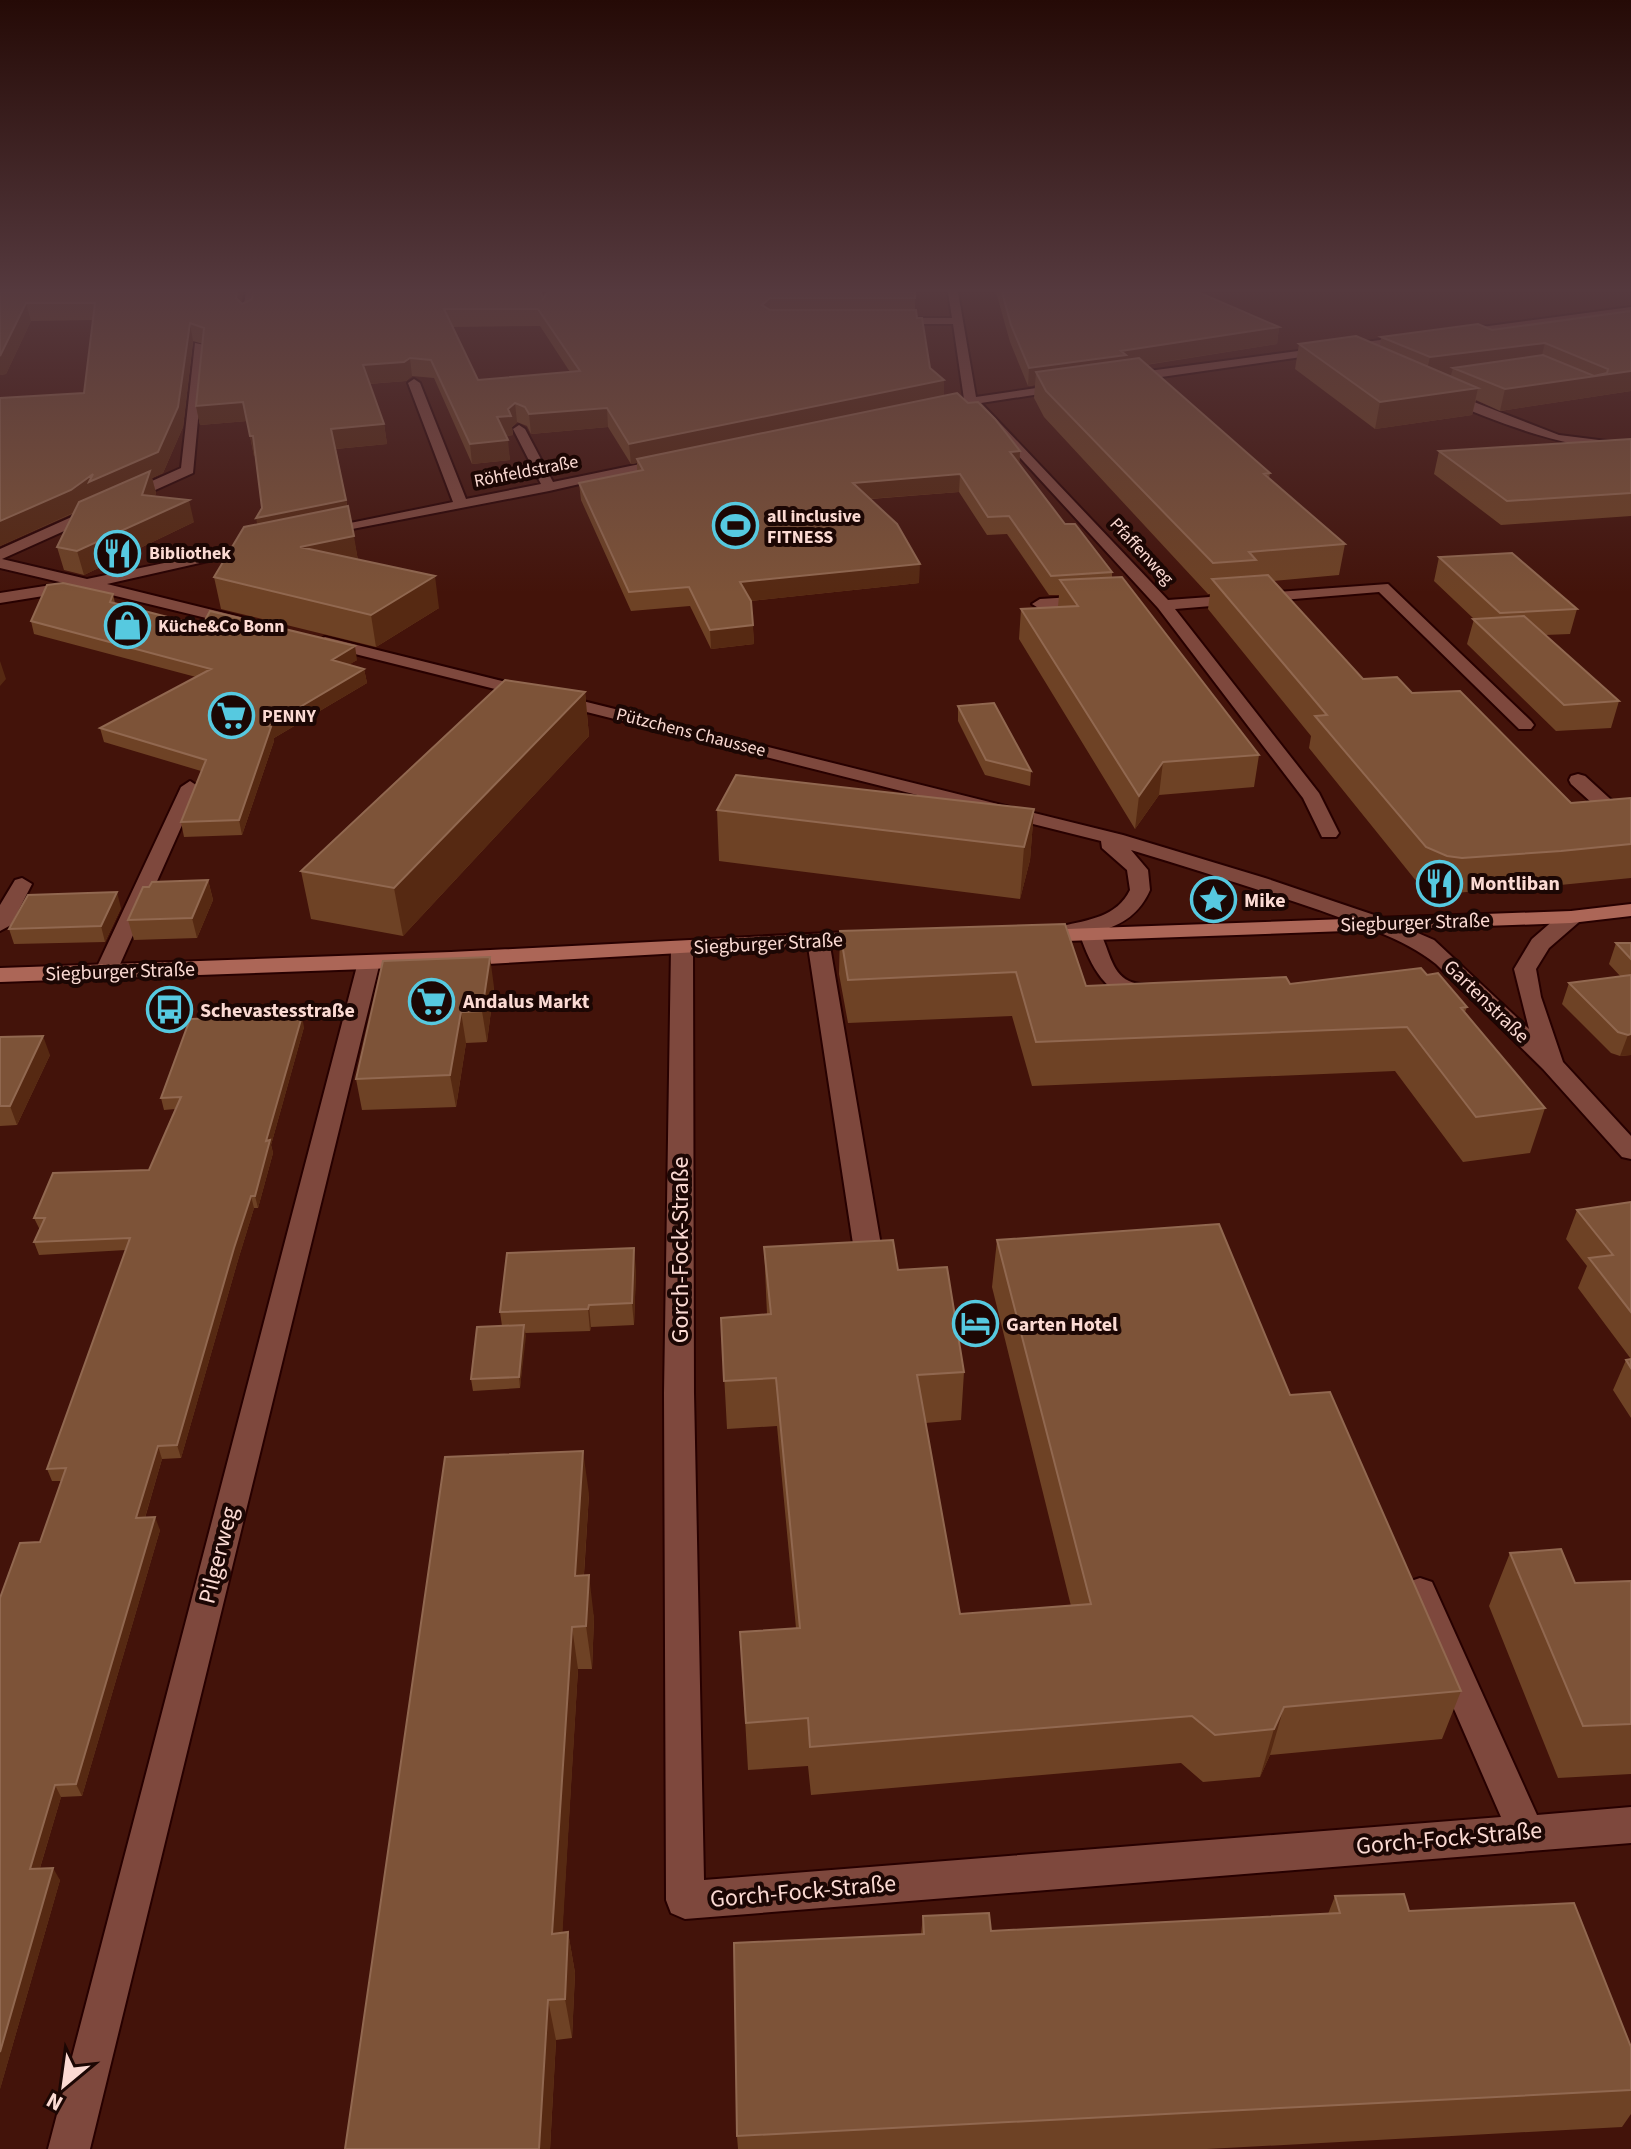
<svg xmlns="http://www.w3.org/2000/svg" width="1631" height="2149" font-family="'Source Sans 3',sans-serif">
<rect width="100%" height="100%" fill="#43130a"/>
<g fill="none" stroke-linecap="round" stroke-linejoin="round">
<defs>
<path id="minor" d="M246 292H256L252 316 247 319 242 316Z
M948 292H958L976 397 1070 383 1072 386 1066 390 981 403 1168 600 1388 584 1531 721 1534 725 1531 729H1519L1379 592 1175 609 1319 793 1339 833 1336 837H1322L1303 798 1158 608 1014 451 969 405 936 411 930 407 964 399 953 324H892L887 321 892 318H952Z
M1631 307V313L1459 336 1454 333 1459 330Z
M1410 336 1416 339 1414 341 1126 382 1120 378 1126 374Z
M195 343 205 345 193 473 2 559 87 579 266 542V548L107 584 245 618V624L239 626 87 589 0 603V593L64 583 0 568V549L181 468Z
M414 379 420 383 466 499 541 484 513 429 519 425 525 429 553 482 669 458 676 462 549 491 316 536V530L453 502 408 383Z
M1443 393H1451L1559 435 1631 444V452C1563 447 1505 426 1443 399Z
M1090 596 1096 598V604L1040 609 1032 604 1040 599Z
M325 637 1123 835 1265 878 1383 918 1434 940 1529 1029 1514 969 1532 939 1563 912H1579L1582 917 1579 922 1549 948 1536 969 1541 997 1563 1062 1631 1136V1159L1622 1157 1543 1069 1436 964C1402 937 1359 925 1319 910 1257 889 1194 869 1131 850L1148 870 1150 890C1140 913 1123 925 1099 931 1109 947 1110 972 1129 981 1137 985 1147 984 1155 986L1158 991 1155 996C1111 1007 1092 970 1080 935L1070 937 1059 931 1062 926C1088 920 1117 917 1130 890L1127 870 1102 848 1101 841 319 645 317 642Z
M1578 774 1585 776 1631 818V834L1624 832 1571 784 1569 780 1571 776Z
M190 781 199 787 117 971 114 976H98L95 971 181 787Z
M22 878 32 884 11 925 0 931V905L15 880Z
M818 934 829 940 883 1257 879 1264 869 1266 859 1264 855 1257 807 940Z
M682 941 693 948 694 1393 704 1880 1501 1817 1403 1592 1408 1582 1420 1578 1432 1582 1537 1815 1631 1807V1843L685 1919 671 1913 666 1900 664 1393 671 948Z
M369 955 380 962 90 2149H48L358 962Z"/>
<path id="major" d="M1631 904V916L1571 923 1038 942 1027 936 1038 930 1571 911Z
M869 931 880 937 877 942 451 966 0 982V968L451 952Z"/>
</defs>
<use href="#minor" stroke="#270000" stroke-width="4"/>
<use href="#major" stroke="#270000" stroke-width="4"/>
<use href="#minor" fill="#7e483d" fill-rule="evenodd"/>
<use href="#major" fill="#ac6657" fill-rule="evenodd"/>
</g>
<path fill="#6e4225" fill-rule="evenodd" d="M0 292H243L241 303 242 304 543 299 915 298V310L930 368 944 396 1020 451 1019 463 1065 524 1112 572V578L1259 755 1254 787 1159 795 1135 829 1019 639 1021 609 1058 607 1059 595H1049L1007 534 987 535 959 492 871 499 919 583 751 601 754 644 711 649 690 606 631 611 581 500 579 483 637 471V463L631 464 608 427 531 434 527 426 517 422 512 427 513 435 506 436 510 460 472 464 434 378 412 376 406 381 369 384 384 424 387 444 336 449 358 560 439 608 376 647 221 609 214 577 257 524 262 508 255 456H254L247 421 200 425 196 406 203 344 193 341 183 427 163 473 152 478 156 493 155 496 194 522 84 575 64 570 57 547 74 513 0 546V398L84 393 93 320 31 321 6 374 0 375ZM540 326 570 372 478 380 453 327Z
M996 292H1198L1279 327 1277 344 1146 365 1270 473 1269 478 1345 544 1339 575 1273 581 1363 679 1412 693 1571 803 1631 798V878L1550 886 1453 893 1438 891 1417 882 1309 748 1311 736 1208 609 1210 594H1208L1044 417 1034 398 1035 385 1028 386 1010 342Z
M1631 311V391L1500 411 1476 400 1472 415 1375 429 1295 369 1299 344 1380 346 1381 337 1492 330Z
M1631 439V516L1501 525 1434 474 1439 451Z
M1439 557 1577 609 1570 634 1545 635 1619 701 1611 728 1556 731 1467 644 1474 619 1434 581Z
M113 594 115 603 202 626 357 660 348 665 364 669 367 683 274 738V741L242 835 184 837 181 822 201 771 104 742 100 728 196 677 34 634 31 621Z
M585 692 589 736 403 936 311 919 301 871Z
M958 706 1031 771 1030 786 985 775 958 721Z
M1034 809 1030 860 1020 899 719 861 717 810Z
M208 880 213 900 197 938 134 940 128 920Z
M121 908 105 942 14 944 9 929Z
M840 931 1086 986 1290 984 1427 975 1467 1007 1465 1012 1545 1108 1530 1153 1463 1162 1395 1071 1032 1086 1012 1016 848 1023 839 974Z
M1616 943H1631V1055L1620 1056 1611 1053 1562 1004 1569 983 1621 977 1609 964Z
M494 987 487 1042 466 1043 456 1107 362 1110 356 1079Z
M304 1027 271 1145 273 1153 258 1208H254L238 1260 181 1458 162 1459 145 1518 160 1530 82 1796 61 1797 40 1868 60 1880 0 2089 40 1542 61 1481H52L47 1469 126 1250 39 1255 34 1242 40 1230 34 1218 149 1170 175 1109 164 1110 161 1098Z
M0 1037 50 1055 17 1125 0 1126Z
M1631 1202V1359L1578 1288 1587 1266 1566 1239 1577 1210Z
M997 1240 1290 1395 1461 1691 1442 1739 1270 1755 1260 1777 1203 1782 1181 1763 811 1795 808 1766 748 1770 740 1632 796 1628 777 1426 727 1429 721 1318 767 1314 764 1247 898 1270 964 1372 961 1420 925 1423 960 1614 1071 1606 992 1287Z
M636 1270 634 1325 591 1327 590 1331 525 1333 520 1388 473 1391 471 1379 502 1326 500 1312Z
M1631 1359V1418L1613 1390 1626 1360Z
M589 1494 584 1575 594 1618 592 1669H578L562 1933 568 1932 575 1973 572 2038 556 2040 550 2149H345Z
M1510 1553 1575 1583 1631 1581V1774L1558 1778 1489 1606Z
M1335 1896 1409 1911 1631 2047V2114L1622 2127 1207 2149H738L737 2136 921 1934 923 1916 991 1931 1328 1914Z"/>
<path fill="#562912" d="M237 292H243L239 316 236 298Z
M770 298V315L762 305Z
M26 303 31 321 6 374 0 375V356Z
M190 323 193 341 183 427 163 473 152 478 156 493 147 518 77 511 0 546V521Z
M1279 327 1277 344 1124 368 1036 372 1035 385 1028 386 1029 368 1121 351Z
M1545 343 1540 363 1453 368 1451 375 1425 378 1430 357Z
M410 358 412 376 406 381 366 384 363 365Z
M1631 371V391L1500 411 1505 389Z
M944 380V399L637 459V463L631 464 629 444Z
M1478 388 1472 415 1375 429 1380 402Z
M243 402 247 421 200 425 196 406Z
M515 403 517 422 512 427 513 435 499 437 497 417Z
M607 408 608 427 531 434 529 414Z
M384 424 387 444 335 449 331 429Z
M250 436H253L257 456H254Z
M508 440 510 460 472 464 470 444Z
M1020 451 1019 468 1010 452Z
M960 474 959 492 853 500V483Z
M189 500 194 522 84 575 77 551Z
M346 500 350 521 260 540 256 518Z
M354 536 359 567 300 547Z
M920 564 919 583 741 602 740 582Z
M435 576 439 608 376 647 371 615Z
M753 625 754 644 711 649 710 630Z
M355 646 357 660 335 673 332 660Z
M0 661 6 679 0 686Z
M364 669 367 683 274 738V741L242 835 239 820 268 726Z
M585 692 589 736 403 936 394 888Z
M1163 762 1159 795 1135 829 1139 796Z
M1034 809 1030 860 1020 899 1024 847Z
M208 880 213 900 197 938 192 918Z
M117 892 121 908 105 942 101 926Z
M490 957 494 987 487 1042 482 1011Z
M461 1012 466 1043 456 1107 450 1075Z
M302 1016 304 1027 271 1145 273 1153 258 1208 255 1196 266 1141Z
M1631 1034V1055L1620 1056 1628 1035Z
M43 1036 50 1055 17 1125 10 1106Z
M251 1196 254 1208 238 1260 181 1458 177 1445 234 1248Z
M634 1248 636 1270 634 1325 632 1303Z
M589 1305 591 1327 590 1331 588 1309Z
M524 1325 526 1336 520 1388 519 1377Z
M158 1446 162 1459 141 1531 136 1518Z
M583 1451 589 1494 581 1618 575 1576Z
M155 1517 160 1530 82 1796 76 1784Z
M589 1575 594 1618 592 1669 586 1626Z
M572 1627 578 1669 560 1974 552 1934Z
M1284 1707 1270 1755 1260 1777 1274 1729Z
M55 1785 61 1797 36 1881 30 1869Z
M53 1868 60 1880 0 2089V2052Z
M568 1932 575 1973 572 2038 565 1999Z
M548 2000 556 2040 550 2149H539Z"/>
<path fill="#7d5338" stroke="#916850" stroke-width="2" fill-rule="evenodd" d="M0 292H237L236 298 242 304 252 299 253 292H541L543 299 547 292H915V298H770L762 305 770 310H916L917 318H922L930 368 944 380 629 444 607 408 529 414 525 407 515 403 508 409 511 416 497 417 508 440 470 444 431 360 410 358 404 362 363 365 384 424 331 429 346 500 256 518 262 508 253 436H250L243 402 196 406 204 328 190 323 178 407 158 452 89 482 93 474 71 490 0 521V398L84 393 95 303H26L0 356ZM444 309H538L580 371 478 380Z
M1002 292H1198L1279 327 1121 351 1126 355 1029 368 1011 325Z
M1631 311V371L1505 389 1453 368 1543 355 1594 376 1607 373 1608 369 1545 343 1430 357 1381 337 1478 324 1492 330Z
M1356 336 1478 388 1380 402 1299 344Z
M1139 358 1270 473 1264 474 1345 544 1249 552 1256 560 1213 563 1046 391 1036 372Z
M957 393 968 403 978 402 995 419 1020 451 1010 452 1065 524H1075L1112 572 1051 576 1009 516 988 517 960 474 853 483 897 524 920 564 740 582 751 601 753 625 710 630 689 587 629 592 579 483 643 470 637 459Z
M1631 439V493L1507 501 1439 451Z
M150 471 142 495 189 500 77 551 57 547 79 502Z
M348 506 354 536 300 547 435 576 371 615 214 577 244 527Z
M1512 553 1577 609 1500 613 1439 557Z
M1268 575 1363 679 1397 677 1412 693 1460 691 1571 803 1631 798V844L1561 851 1462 858 1447 856 1426 847 1315 716 1327 715 1212 579Z
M1122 577 1259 755 1163 762 1139 796 1021 609 1078 606 1060 580Z
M63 583 113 594 110 602 202 626 210 611 355 646 332 660 364 669 268 726 271 727 239 820 181 822 206 760 100 728 211 669 31 621 47 585Z
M1524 616 1619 701 1564 705 1473 619Z
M505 680 585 692 394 888 301 871Z
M994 703 1031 771 986 760 958 706Z
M736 775 1034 809 1024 847 717 810Z
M208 880 192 918 128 920 143 887H149L152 882Z
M117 892 101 926 9 929 28 895Z
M1065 924 1086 986 1286 977 1290 984 1421 968 1427 975 1438 973 1467 1007 1461 1008 1545 1108 1476 1117 1407 1027 1036 1042 1016 972 848 980 840 931Z
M1616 943H1631V959Z
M490 957 482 1011 461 1012 450 1075 356 1079 383 961Z
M1631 975V1034L1628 1035 1618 1032 1569 983Z
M302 1016 266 1141 270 1140 255 1196H251L234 1248 177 1445 158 1446 136 1518 155 1517 76 1784 55 1785 30 1869 53 1868 0 2052V1598L20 1543 40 1542 66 1468 47 1469 130 1238 34 1242 45 1218H34L53 1173 149 1170 181 1097 161 1098 190 1019Z
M43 1036 10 1106H0V1037Z
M1631 1202V1312L1589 1258 1613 1255 1577 1210Z
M1219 1224 1290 1395 1330 1392 1461 1691 1284 1707 1274 1729 1215 1735 1192 1716 810 1747 808 1718 746 1723 740 1632 800 1628 776 1378 724 1381 721 1318 771 1314 764 1247 893 1240 898 1270 947 1267 964 1372 917 1375 960 1614 1091 1604 997 1240Z
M634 1248 632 1303 589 1305 588 1309 500 1312 507 1253Z
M524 1325 519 1377 471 1379 477 1327Z
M1631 1359V1368L1626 1360Z
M583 1451 575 1576 589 1575 586 1626 572 1627 552 1934 568 1932 565 1999 548 2000 539 2149H345L445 1457Z
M1561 1549 1575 1583 1631 1581V1724L1583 1726 1510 1553Z
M1404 1894 1409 1911 1574 1903 1631 2047V2090L737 2136 734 1943 924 1934 923 1916 989 1913 991 1931 1340 1913 1335 1896Z"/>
<linearGradient id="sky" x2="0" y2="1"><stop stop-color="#250a06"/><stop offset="0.49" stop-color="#55393e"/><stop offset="1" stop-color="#55393e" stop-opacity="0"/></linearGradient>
<rect width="1631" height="593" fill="url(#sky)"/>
<defs>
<symbol id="stadium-ring" viewBox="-11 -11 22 22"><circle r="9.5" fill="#1c0704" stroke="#56c9e0" stroke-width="1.5"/><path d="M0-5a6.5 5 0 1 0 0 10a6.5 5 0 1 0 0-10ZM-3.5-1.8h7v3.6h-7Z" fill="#56c9e0"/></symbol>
<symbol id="restaurant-ring" viewBox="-11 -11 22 22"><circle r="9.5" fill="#1c0704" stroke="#56c9e0" stroke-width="1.5"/><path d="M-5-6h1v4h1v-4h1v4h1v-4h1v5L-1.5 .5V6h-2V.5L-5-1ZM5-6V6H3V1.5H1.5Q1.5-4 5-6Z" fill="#56c9e0"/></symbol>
<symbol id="shop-ring" viewBox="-11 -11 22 22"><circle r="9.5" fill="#1c0704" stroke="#56c9e0" stroke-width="1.5"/><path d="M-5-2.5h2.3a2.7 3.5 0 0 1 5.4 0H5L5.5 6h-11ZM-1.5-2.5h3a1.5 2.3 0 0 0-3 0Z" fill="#56c9e0"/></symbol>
<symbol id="supermarket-ring" viewBox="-11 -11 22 22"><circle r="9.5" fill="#1c0704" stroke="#56c9e0" stroke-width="1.5"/><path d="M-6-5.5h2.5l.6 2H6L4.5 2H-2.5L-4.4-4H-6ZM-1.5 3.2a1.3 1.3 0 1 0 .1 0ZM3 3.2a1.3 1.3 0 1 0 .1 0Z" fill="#56c9e0"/></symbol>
<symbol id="sight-ring" viewBox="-11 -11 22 22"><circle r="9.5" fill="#1c0704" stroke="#56c9e0" stroke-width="1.5"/><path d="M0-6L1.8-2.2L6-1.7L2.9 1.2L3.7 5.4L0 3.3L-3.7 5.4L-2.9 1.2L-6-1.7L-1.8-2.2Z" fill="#56c9e0"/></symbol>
<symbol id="bus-ring" viewBox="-11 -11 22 22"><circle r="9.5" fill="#1c0704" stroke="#56c9e0" stroke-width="1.5"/><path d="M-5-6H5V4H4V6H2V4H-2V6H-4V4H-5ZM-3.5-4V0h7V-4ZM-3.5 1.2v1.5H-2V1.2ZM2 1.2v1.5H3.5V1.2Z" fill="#56c9e0"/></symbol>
<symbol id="hotel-ring" viewBox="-11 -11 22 22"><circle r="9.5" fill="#1c0704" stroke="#56c9e0" stroke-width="1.5"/><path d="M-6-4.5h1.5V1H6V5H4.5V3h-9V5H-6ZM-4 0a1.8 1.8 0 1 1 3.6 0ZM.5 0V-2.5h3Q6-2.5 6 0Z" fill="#56c9e0"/></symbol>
</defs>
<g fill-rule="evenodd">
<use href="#stadium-ring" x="710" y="500" width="51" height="51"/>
<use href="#restaurant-ring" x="92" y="528" width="51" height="51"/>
<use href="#shop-ring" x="102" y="600" width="51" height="51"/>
<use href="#supermarket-ring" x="206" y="690" width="51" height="51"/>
<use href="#restaurant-ring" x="1414" y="858" width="51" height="51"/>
<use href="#sight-ring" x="1188" y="874" width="51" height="51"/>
<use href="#supermarket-ring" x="406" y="976" width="51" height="51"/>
<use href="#bus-ring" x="144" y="984" width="51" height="51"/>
<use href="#hotel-ring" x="950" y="1298" width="51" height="51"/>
</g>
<g text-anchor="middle" stroke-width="8" stroke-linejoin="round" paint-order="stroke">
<g font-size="18" fill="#fbdad3" stroke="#1c0704">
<text transform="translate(526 471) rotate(-11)" y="6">Röhfeldstraße</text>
<text transform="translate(1142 551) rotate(47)" y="6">Pfaffenweg</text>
<text transform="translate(691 732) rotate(14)" y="6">Pützchens Chaussee</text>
</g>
<g font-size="18" font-weight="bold" fill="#fbdad3" stroke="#1c0704" text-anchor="start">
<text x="767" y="522">all inclusive<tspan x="767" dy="21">FITNESS</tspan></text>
<text x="149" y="559">Bibliothek</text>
<text x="158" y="632">Küche&amp;Co Bonn</text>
<text x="262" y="722">PENNY</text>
</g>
<g font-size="20" font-weight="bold" fill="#fbdad3" stroke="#1c0704" text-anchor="start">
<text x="1470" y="890">Montliban</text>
<text x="1244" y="907">Mike</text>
<text x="463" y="1008">Andalus Markt</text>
<text x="200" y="1017">Schevastesstraße</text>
<text x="1006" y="1331">Garten Hotel</text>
</g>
<g font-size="20" fill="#fbdad3" stroke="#1c0704">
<text transform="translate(1415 922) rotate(-2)" y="7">Siegburger Straße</text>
<text transform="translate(768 943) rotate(-3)" y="7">Siegburger Straße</text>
<text transform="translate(120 971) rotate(-2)" y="7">Siegburger Straße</text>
<text transform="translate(1487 1001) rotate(44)" y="7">Gartenstraße</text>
</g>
<g font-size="24" fill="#fbdad3" stroke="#1c0704">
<text transform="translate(680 1250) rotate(-90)" y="8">Gorch-Fock-Straße</text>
<text transform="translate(218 1555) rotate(-76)" y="8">Pilgerweg</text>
<text transform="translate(1449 1838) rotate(-5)" y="8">Gorch-Fock-Straße</text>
<text transform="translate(803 1891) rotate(-5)" y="8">Gorch-Fock-Straße</text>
</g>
</g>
<g transform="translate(64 2085) rotate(209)" stroke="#1c0704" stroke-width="6" paint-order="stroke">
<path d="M0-6L14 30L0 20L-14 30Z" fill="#fbdad3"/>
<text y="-12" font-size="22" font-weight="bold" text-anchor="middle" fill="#fbdad3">N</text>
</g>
</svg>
